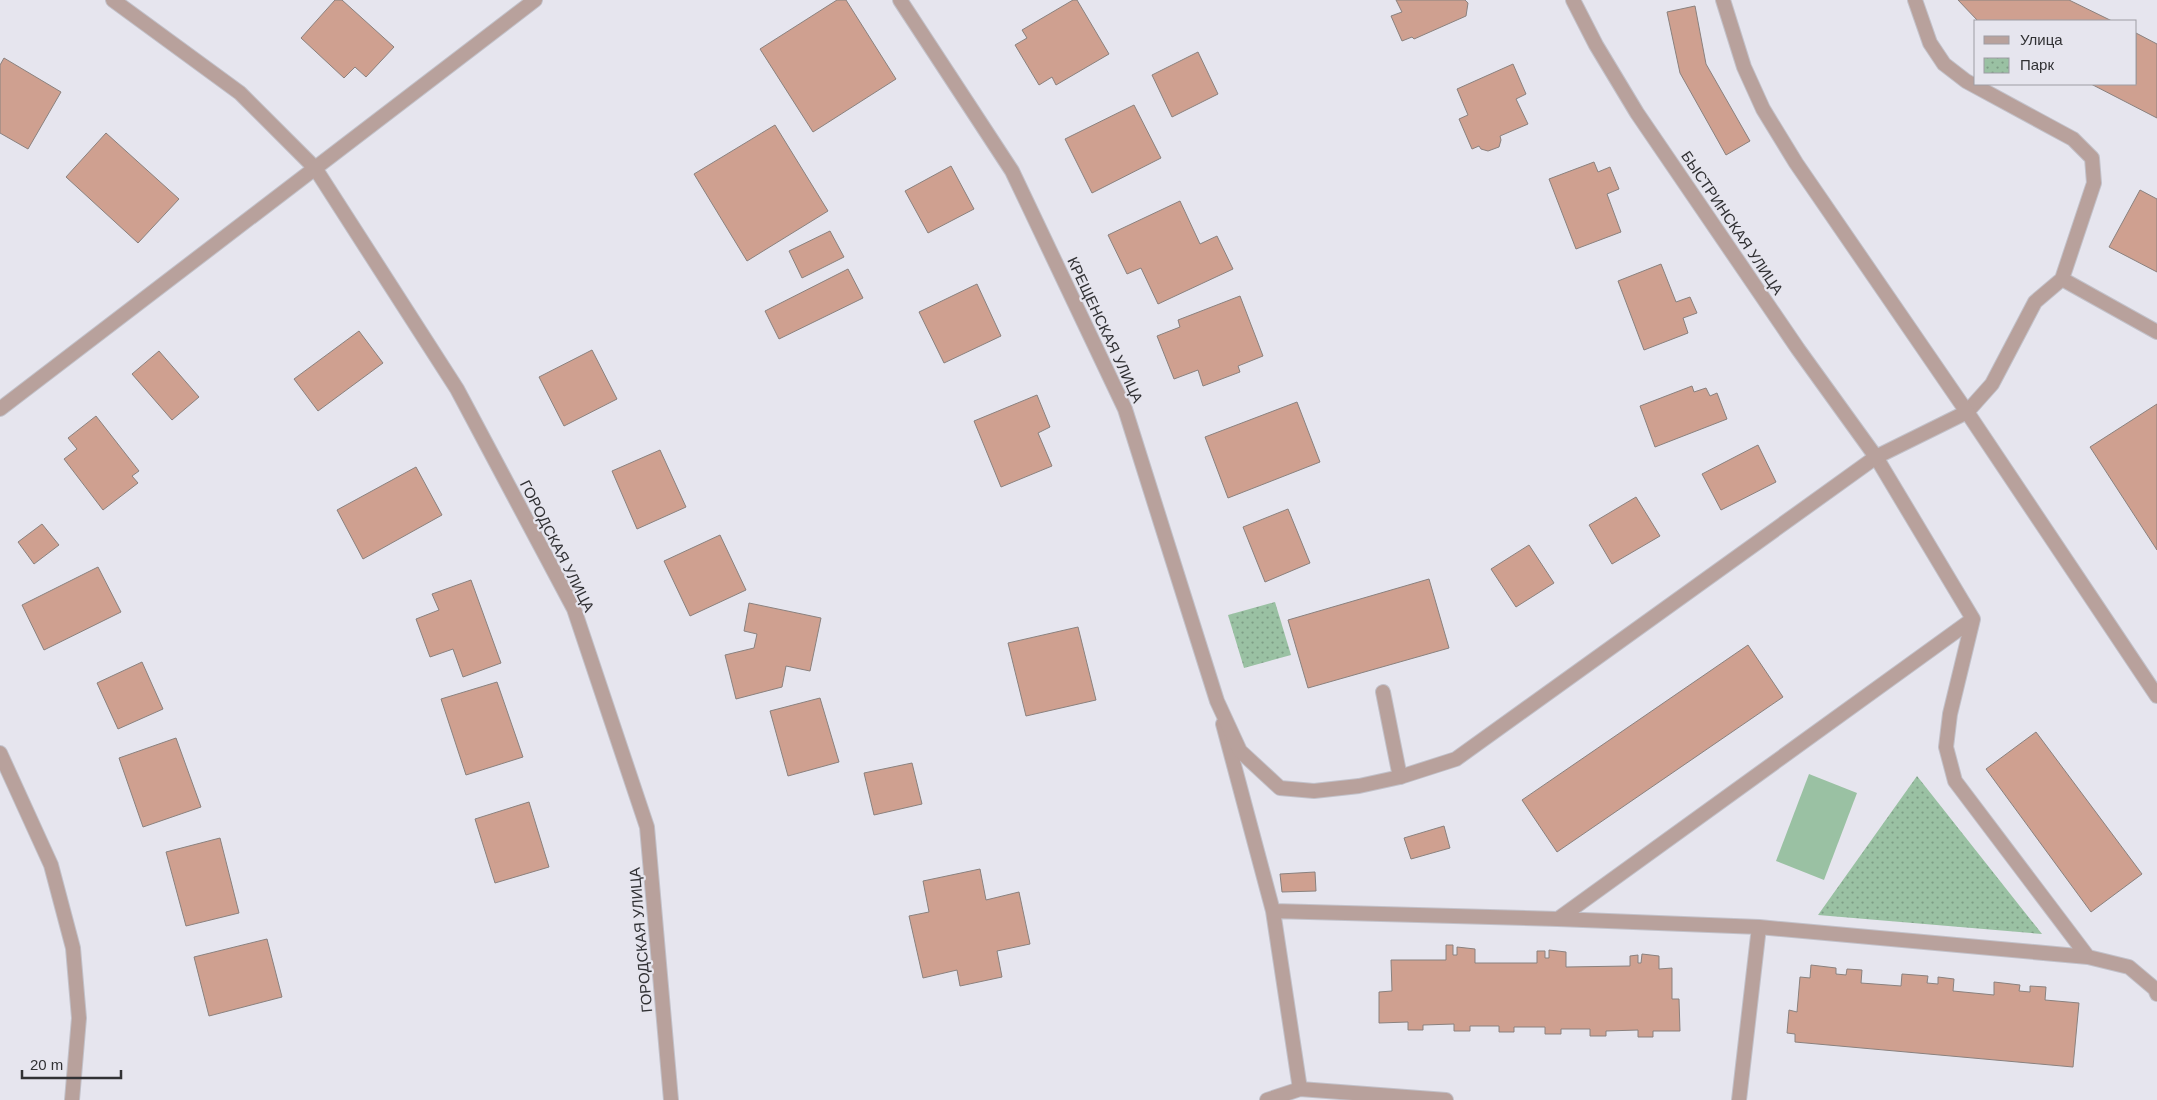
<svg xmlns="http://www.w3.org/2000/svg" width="2157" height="1100" font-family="Arial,sans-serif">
<defs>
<pattern id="park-dots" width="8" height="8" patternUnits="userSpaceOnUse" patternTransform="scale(1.25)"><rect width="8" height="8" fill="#9ac1a3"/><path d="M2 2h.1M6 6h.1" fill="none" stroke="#7e9d86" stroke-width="1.8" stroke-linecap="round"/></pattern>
</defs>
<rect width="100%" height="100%" fill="#e6e5ee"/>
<path fill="url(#park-dots)" d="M1275 602 1291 655 1244 668 1228 615Z
M1917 776 2042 934 1818 915Z"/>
<path fill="#9ac1a3" d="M1809 774 1857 793 1824 880 1776 861Z"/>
<path fill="#cfa090" stroke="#8a817e" d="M335 0H342L394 47 366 77 355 67 344 78 301 38Z
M837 0H846L896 79 813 132 760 49Z
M1073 0H1077L1109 54 1056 85 1052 77 1039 85 1015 45 1027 38 1022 30Z
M1396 0H1465L1468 3 1466 16 1414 39 1412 37 1402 41 1391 16 1402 12Z
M1958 0H2069L2112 21H1978Z
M1695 6 1706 64 1750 141 1726 155 1680 73 1667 12Z
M2136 33 2157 44V118L2091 84H2136Z
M1198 52 1218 94 1172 117 1152 75Z
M4 58 61 92 28 149 0 133V65Z
M1513 64 1526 94 1516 99 1528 124 1500 136 1501 140 1499 147 1488 151 1481 149 1479 146 1472 149 1459 119 1468 115 1457 89Z
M1134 105 1161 158 1092 193 1065 139Z
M775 125 828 211 747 261 694 174Z
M106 133 179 199 138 243 66 177Z
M1594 162 1598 172 1610 167 1619 189 1607 194 1621 232 1576 249 1549 179Z
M951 166 974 209 928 233 905 191Z
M2140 190 2157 199V272L2109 247Z
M1180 201 1200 244 1217 236 1233 269 1158 304 1141 268 1127 274 1108 235Z
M830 231 844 257 802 278 789 251Z
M1661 264 1676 302 1690 297 1697 313 1683 318 1688 333 1644 350 1618 281Z
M848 269 863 298 779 339 765 311Z
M977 284 1001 336 944 363 919 312Z
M1240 296 1263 356 1238 366 1240 372 1203 386 1198 370 1174 379 1157 336 1180 327 1178 320Z
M359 331 383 363 318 411 294 379Z
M592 350 617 399 564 426 539 377Z
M159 351 199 397 172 420 132 374Z
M1692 386 1694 392 1706 388 1710 396 1717 393 1727 419 1655 447 1640 406Z
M1037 395 1050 427 1038 433 1052 466 1001 487 974 421Z
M1297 402 1320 462 1228 498 1205 437Z
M2157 404V550L2090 447Z
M96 416 139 471 132 476 138 483 103 510 64 459 77 449 68 438Z
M1758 445 1776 482 1721 510 1702 474Z
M660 450 686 507 637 529 612 471Z
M416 467 442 515 363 559 337 510Z
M1636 497 1660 536 1612 564 1589 525Z
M1288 509 1310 563 1265 582 1243 527Z
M42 524 59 545 34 564 18 542Z
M720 535 746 590 690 616 664 561Z
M1529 545 1554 583 1516 607 1491 569Z
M98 567 121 612 44 650 22 605Z
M1429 579 1449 648 1308 688 1288 620Z
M471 580 501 663 463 677 453 649 430 657 416 619 439 610 432 594Z
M749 603 821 618 810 671 786 666 782 687 736 699 725 655 754 648 757 634 744 631Z
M1078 627 1096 700 1026 716 1008 643Z
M1748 645 1783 697 1557 852 1522 800Z
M142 662 163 709 118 729 97 683Z
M497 682 523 757 466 775 441 699Z
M820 698 839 762 788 776 770 711Z
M2036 732 2142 874 2091 912 1986 769Z
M176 738 201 807 143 827 119 758Z
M912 763 922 804 874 815 864 773Z
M529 802 549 867 495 883 475 819Z
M1444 826 1450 848 1411 859 1404 838Z
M220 838 239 913 186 926 166 852Z
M980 869 986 900 1019 892 1030 944 997 951 1002 977 960 986 957 970 923 978 909 916 929 912 923 881Z
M1315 872 1316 891 1282 892 1280 874Z
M267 939 282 997 209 1016 194 957Z
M1446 945H1453V955H1457V947L1475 949V963H1537V951H1545V958H1549V950L1566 952V967L1630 966V956L1638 955V963H1641L1642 954 1659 956V969L1672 968V999H1679L1680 1031H1653V1037H1638V1030L1606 1031V1036H1590V1029H1561V1034H1545V1027H1514V1032H1499V1026H1470V1031H1454V1024L1423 1025V1030H1408V1022L1379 1023V992L1392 991 1391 960H1446Z
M1811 965 1836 968V974L1846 975 1847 969 1862 970 1861 983 1901 986 1902 974 1928 976 1927 983 1938 984V977L1954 979 1953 991 1994 995V982L2020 985 2019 991 2030 992V986L2046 987 2045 1000 2079 1003 2073 1067 1795 1042V1034L1787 1033 1789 1010 1797 1012 1800 977 1810 978Z"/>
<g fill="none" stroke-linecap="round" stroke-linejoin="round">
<defs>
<path id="service" d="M1915 0 1930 43 1944 64 1966 81 2073 139 2092 158 2094 183 2062 279 2035 302 1992 384 1967 412
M2062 279 2157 332
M1383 692 1400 777
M1223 724 1273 911 1300 1089
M1273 911 1558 919 1759 927
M1558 919 1973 619
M2088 957 2129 967 2155 989 2157 994
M1739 1100 1759 927 2088 957 1955 781 1946 747 1950 714 1973 619 1876 457"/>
<path id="minor" d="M113 0 240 93 315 168 457 389 574 609 647 827 671 1100
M900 0 1012 171 1125 409 1217 701 1240 751 1280 788 1314 791 1359 786 1400 777 1456 759 1876 457 1967 412
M1573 0 1596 45 1637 113 1798 349 1876 457
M1723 0 1744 67 1763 109 1796 163 1967 412 2157 696
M0 409 535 0
M0 753 51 865 73 948 79 1018 72 1100
M1267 1100 1300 1089 1446 1100"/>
</defs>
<use href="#service" stroke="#c2c1c9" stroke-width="16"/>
<use href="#minor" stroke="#c2c1c9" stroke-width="16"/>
<use href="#service" stroke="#b8a19c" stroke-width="14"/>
<use href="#minor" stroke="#b8a19c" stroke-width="14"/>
</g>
<g text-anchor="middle" stroke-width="4.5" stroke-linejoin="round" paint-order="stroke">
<g font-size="15" fill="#313134" stroke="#e6e5ee">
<text transform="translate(1732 223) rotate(56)" y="5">БЫСТРИНСКАЯ УЛИЦА</text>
<text transform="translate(1105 330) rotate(65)" y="5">КРЕЩЕНСКАЯ УЛИЦА</text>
<text transform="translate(557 546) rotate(63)" y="5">ГОРОДСКАЯ УЛИЦА</text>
<text transform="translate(641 940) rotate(-95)" y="5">ГОРОДСКАЯ УЛИЦА</text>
</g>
</g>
<rect x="1974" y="20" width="162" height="65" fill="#e6e5ee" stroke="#9e9da4"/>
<rect x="1984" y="36" width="25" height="8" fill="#b8a19c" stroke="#9e9da4"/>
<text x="2020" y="45" font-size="15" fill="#313134">Улица</text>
<rect x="1984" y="58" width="25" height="15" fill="url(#park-dots)" stroke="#9e9da4"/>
<text x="2020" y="70" font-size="15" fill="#313134">Парк</text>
<path d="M22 1070v8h99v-8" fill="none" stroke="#313134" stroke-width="2.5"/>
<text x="30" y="1070" font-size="15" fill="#313134" stroke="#e6e5ee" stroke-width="4" paint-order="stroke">20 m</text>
</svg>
